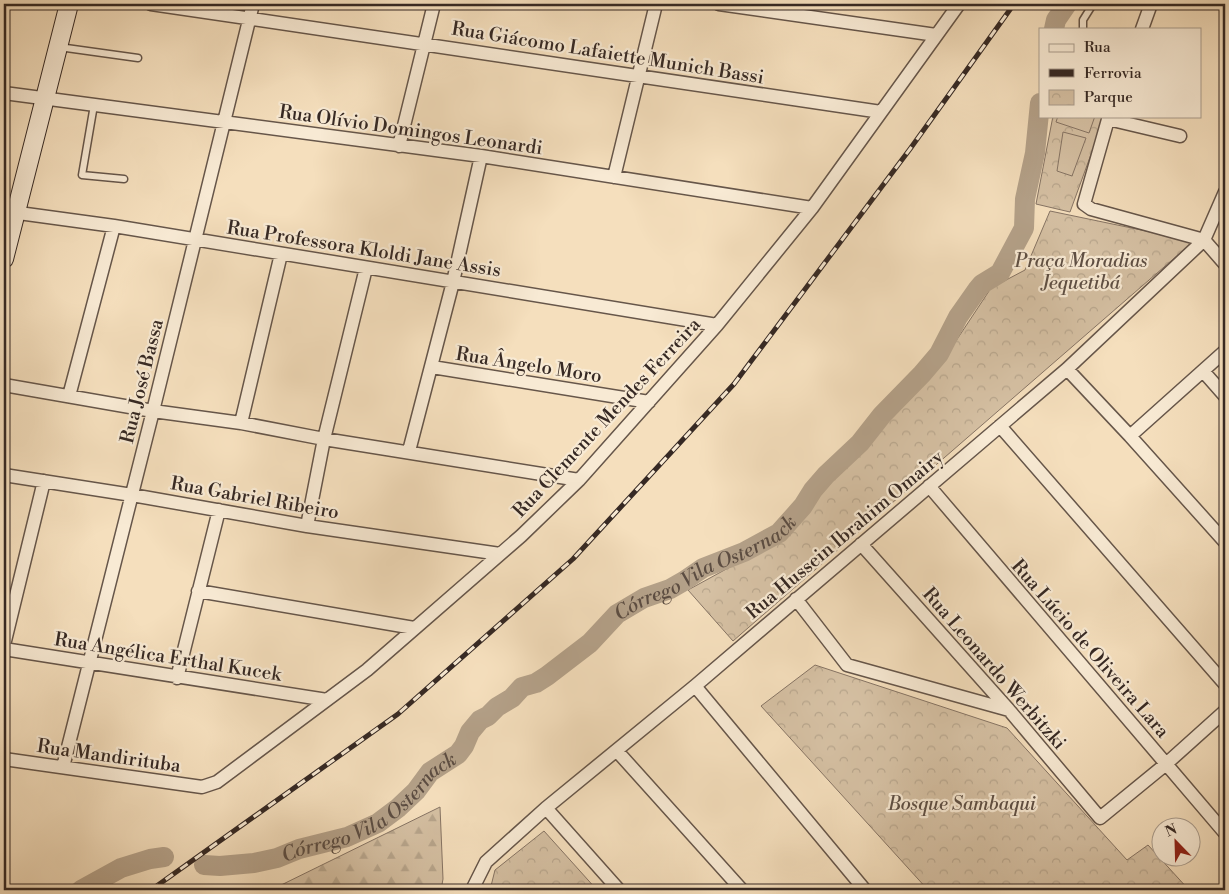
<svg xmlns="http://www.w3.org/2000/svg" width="1229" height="894" font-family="'Libre Bodoni',serif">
<defs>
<pattern id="forest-firs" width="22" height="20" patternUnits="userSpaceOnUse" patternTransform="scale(1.25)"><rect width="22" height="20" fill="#d5c0a3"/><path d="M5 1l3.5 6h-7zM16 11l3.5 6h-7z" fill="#b7a58c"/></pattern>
<pattern id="park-crowns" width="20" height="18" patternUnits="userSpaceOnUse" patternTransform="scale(1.25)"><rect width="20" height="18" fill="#d5c0a3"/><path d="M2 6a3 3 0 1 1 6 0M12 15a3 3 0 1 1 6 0" fill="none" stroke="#b7a58c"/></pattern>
</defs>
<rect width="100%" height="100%" fill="#f5dfbd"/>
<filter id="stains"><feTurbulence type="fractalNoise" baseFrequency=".004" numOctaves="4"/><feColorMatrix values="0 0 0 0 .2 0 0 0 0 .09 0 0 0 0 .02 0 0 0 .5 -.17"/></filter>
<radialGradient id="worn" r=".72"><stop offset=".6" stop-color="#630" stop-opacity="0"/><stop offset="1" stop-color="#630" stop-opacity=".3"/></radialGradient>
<path fill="url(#forest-firs)" stroke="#867464" d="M440 807 443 879 441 890H271Z"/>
<path fill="url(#park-crowns)" stroke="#867464" d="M1053 116H1105L1070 212 1036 204Z
M1050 211 1194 241 733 641 688 590 783 538 835 475 942 362 991 288 1025 270Z
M815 665 1007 728 1127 860 1148 845 1189 890H928L761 706Z
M544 831 597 890H490L495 870Z"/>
<path fill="#d5c0a3" stroke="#867464" d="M1058 116H1095L1089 133 1056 122Z
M1063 132 1086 138 1072 176 1057 171Z"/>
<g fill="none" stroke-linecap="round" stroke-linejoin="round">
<g stroke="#b4a189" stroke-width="20">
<path d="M1054 29 1056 20 1067 4"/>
<path id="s1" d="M204 865 220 866 254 863 277 858 299 849 347 837 378 823 398 808 416 791 430 772 458 754 464 746 470 732 480 720 488 716 497 707 512 698 522 687 536 683 547 676 590 643 617 614 644 598 670 589 684 581 703 568 744 552 779 533 803 506 813 490 826 475 860 443 882 415 922 374 939 354 958 317 977 290 982 284 1000 273 1024 228 1025 199 1035 153 1040 103"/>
<path d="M81 890 121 868 150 859 164 857"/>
</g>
<defs>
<path id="lane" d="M1083 29V20L1093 4
M59 47 138 58
M94 105 82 175 124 179"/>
<path id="street" d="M151 4 881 112
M719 4 936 35
M1142 29 1151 4
M4 93 481 156 812 208
M1109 116 1084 204 1091 209 1204 240 1225 264
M1108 119 1180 136
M399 146 434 4
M614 177 656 4
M4 211 114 226 717 325
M432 367 649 402
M1067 369 1130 436 1225 542
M1203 371 1225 396
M4 385 153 411 241 423 324 439 579 480
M69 396 114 226
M241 423 281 254
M1000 426 1225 684
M1130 436 1225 351
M409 451 453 282 481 156
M4 475 132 495 307 526 500 554
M929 486 1225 833
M307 526 324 439 366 268
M861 544 1009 710 1100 818 1166 764 1225 711
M198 591 414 628
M796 599 847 665 1009 710
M4 645 44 481
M4 649 327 700
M177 678 219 510
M695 686 865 890
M617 751 742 890
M4 759 202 787 217 782 367 670 521 536 579 480 717 325 812 208 959 4
M63 767 153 411 253 4
M546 808 619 890
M472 890 486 862 546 808 695 686 1067 369 1204 240 1225 192"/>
<path id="secondary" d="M4 259 69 4"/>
</defs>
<use href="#lane" stroke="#66564a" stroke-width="9"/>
<use href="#street" stroke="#66564a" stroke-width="15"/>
<use href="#secondary" stroke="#362924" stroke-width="20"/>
<use href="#lane" stroke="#f8ead4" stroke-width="6"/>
<use href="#street" stroke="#f8ead4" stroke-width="12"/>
<use href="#secondary" stroke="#f8ead4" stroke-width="18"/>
<defs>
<path id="rail" d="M151 890 398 714 573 559 734 384 910 149 1014 4"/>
</defs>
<use href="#rail" stroke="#362924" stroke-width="5"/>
<use href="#rail" stroke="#f8ead4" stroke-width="3" stroke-dasharray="9" stroke-linecap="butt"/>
</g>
<g text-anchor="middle" stroke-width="4.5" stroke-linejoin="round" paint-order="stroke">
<g font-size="19" fill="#362924" stroke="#f8ead4">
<text transform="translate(608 52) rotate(9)" y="7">Rua Giácomo Lafaiette Munich Bassi</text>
<text transform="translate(411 129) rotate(8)" y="7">Rua Olívio Domingos Leonardi</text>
<text transform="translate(364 248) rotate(9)" y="7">Rua Professora Kloldi Jane Assis</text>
<text transform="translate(529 364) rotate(9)" y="7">Rua Ângelo Moro</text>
<text transform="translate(141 381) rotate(-76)" y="7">Rua José Bassa</text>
<text transform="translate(606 417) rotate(-47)" y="7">Rua Clemente Mendes Ferreira</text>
<text transform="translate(255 497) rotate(10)" y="7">Rua Gabriel Ribeiro</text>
<text transform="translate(844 534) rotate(-40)" y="7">Rua Hussein Ibrahim Omairy</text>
<text transform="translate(1091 648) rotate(49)" y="7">Rua Lúcio de Oliveira Lara</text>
<text transform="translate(168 656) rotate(9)" y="7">Rua Angélica Erthal Kucek</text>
<text transform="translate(995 668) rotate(49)" y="7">Rua Leonardo Werbitzki</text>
<text transform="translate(109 755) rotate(8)" y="7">Rua Mandirituba</text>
</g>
<g font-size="19" font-style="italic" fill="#5e4f44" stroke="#f8ead4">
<text x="1081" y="267">Praça Moradias<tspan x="1081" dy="22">Jequetibá</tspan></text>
<text x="962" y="810">Bosque Sambaqui</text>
</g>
<g font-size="20" font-style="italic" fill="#5c4d42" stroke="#f8ead4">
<text dy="7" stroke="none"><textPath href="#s1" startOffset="604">Córrego Vila Osternack</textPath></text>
<text dy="7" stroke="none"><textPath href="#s1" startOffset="181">Córrego Vila Osternack</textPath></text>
</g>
</g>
<rect width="1229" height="894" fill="none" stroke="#f5dfbd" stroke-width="20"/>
<rect x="5" y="5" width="1219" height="884" fill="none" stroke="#362924" stroke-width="2.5"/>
<rect x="10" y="10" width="1209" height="874" fill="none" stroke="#362924"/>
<rect x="1039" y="28" width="162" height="90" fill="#f8ead4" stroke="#aa9d8e"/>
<rect x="1049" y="44" width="25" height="8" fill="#f8ead4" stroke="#aa9d8e"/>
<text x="1084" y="52" font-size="15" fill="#362924">Rua</text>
<rect x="1049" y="69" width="25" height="8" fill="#362924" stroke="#aa9d8e"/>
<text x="1084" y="78" font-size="15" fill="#362924">Ferrovia</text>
<rect x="1049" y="90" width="25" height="15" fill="url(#park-crowns)" stroke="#aa9d8e"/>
<text x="1084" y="102" font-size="15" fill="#362924">Parque</text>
<g transform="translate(1176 842) rotate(337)"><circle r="24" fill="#f8ead4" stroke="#aa9d8e"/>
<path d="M0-4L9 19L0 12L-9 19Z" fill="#8f2418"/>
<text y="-8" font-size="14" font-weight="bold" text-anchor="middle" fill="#362924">N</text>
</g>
<rect width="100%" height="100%" filter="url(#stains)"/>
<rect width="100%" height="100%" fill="url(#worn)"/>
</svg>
